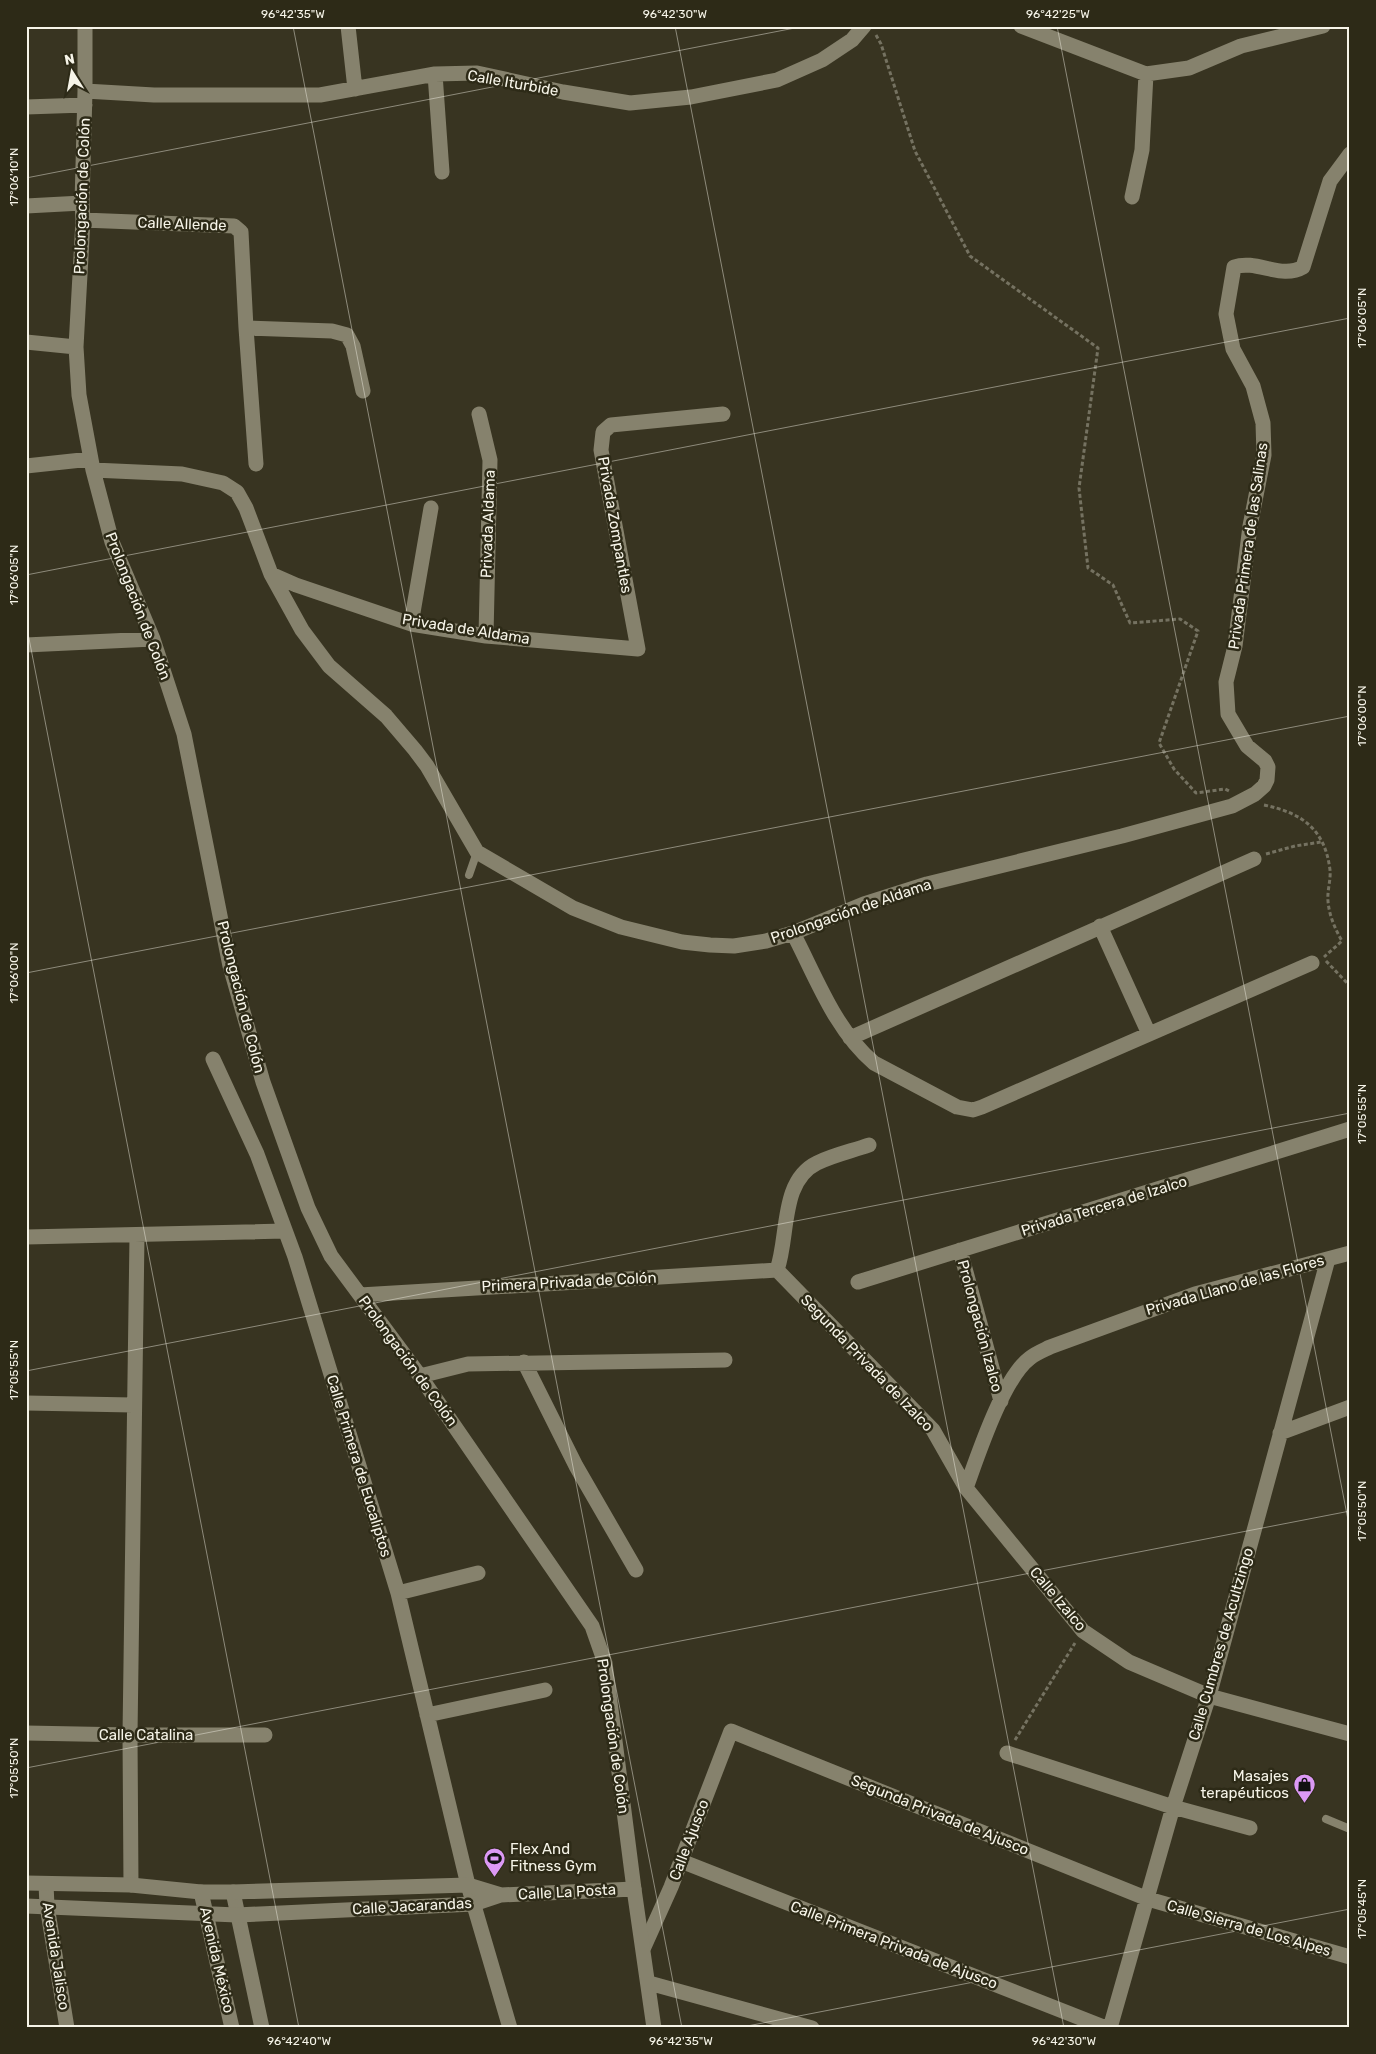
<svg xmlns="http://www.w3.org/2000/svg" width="1376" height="2054" font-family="Rubik,sans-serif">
<rect width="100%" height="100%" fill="#383421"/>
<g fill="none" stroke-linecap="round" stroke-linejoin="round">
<path stroke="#757261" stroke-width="3" stroke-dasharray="4 2.5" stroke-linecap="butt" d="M876 35 881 44 915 151 970 256 1098 348 1079 488 1088 568 1113 585 1130 623 1180 619 1198 631 1159 743 1174 769 1196 793 1225 789 1229 791
M1264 805C1302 813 1325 829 1330 870 1331 880 1327 891 1328 901 1329 915 1335 929 1342 941L1324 957
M1266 854 1295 846 1321 842
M1326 961 1350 986
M1015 1740 1075 1643"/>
<path stroke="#86826d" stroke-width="8" d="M469 875 477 852
M1326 1819 1350 1829"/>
<path stroke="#86826d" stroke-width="15" d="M85 26V91L82 203 83 220 76 347 79 395 93 470 112 542 153 639 184 734 230 966 263 1082 308 1208 331 1256 420 1376 592 1626 605 1663 634 1889
M348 26 355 89
M1021 26 1146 74 1189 68 1241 46 1323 26
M435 74 442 172
M85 91 154 95H320L435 74 477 73 563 92 630 103 691 97 777 80 822 60 852 40 864 26
M26 107 85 105
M1132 197 1142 150 1146 74
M26 206 82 203
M83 220 234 226 241 232 246 328
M26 342 76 347
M479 414 490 460 486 636
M256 464 246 328 332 331 347 335 353 346 363 391
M26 466 91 459
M93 470 182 474 223 483 237 492 246 508 271 574 302 630 329 666 386 716 415 750 427 766 477 852 573 908 621 927 682 942 710 945 734 946 766 941 793 933 864 904 927 884 1122 836 1232 806 1255 794 1264 786 1267 780 1268 767 1265 761 1247 746 1228 714 1226 682 1235 646 1250 526 1264 455 1263 423 1253 386 1233 349 1226 314 1234 267C1257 259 1281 280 1303 267L1330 181 1350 154
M271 574 296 585 411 624 486 636 638 649 601 450 603 432 611 425 723 414
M411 624 431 508
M26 645 153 639
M1100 926 1149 1034
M793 933C816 977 835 1030 874 1063L957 1107 973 1110 982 1107 1312 963
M850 1038 1254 859
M213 1059 257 1154 295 1257 398 1593 468 1885 510 2028
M26 1237 285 1231
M960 1250 1001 1401
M777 1270 933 1430 966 1488 1083 1631 1129 1662 1209 1696 1350 1734
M777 1270C789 1236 780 1181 817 1163 833 1155 852 1151 869 1145
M858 1282 1350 1129
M360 1295 777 1270
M524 1362 576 1466 636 1570
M420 1376 468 1364 725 1360
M26 1403 133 1405
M1280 1433 1350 1407
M966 1488C978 1455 1003 1378 1030 1358 1036 1353 1044 1350 1050 1347L1195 1294 1350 1253
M398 1593 478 1573
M427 1715 545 1690
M26 1733 130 1735H265
M1007 1753 1173 1807 1250 1828
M681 1861 1106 2028
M46 1884 47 1906 67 2028
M131 1885 130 1735 137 1236
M201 1892 232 2028
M233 1892 262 2028
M644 1947 671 1887 731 1731 1148 1899 1350 1957
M1110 2028 1173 1807 1209 1696 1328 1259"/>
<path stroke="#86826d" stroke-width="15" d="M26 1883 131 1885 201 1892H233L468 1885 501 1895
M26 1906 237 1915 474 1904 501 1895 634 1889 654 2028
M649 1983 812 2028"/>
</g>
<path fill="none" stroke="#f6f4e8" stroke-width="1" stroke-opacity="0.45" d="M293 26 682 2028M675 26 1064 2028M1057 26 1350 1530M26 178 805 26M26 575 1350 318M26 623 299 2028M26 973 1350 716M26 1371 1350 1113M26 1768 1350 1511M737 2028 1350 1909"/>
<defs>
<symbol id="shop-pin" viewBox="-11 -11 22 30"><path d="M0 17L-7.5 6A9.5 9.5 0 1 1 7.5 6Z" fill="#dc99f5" stroke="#2d2a17"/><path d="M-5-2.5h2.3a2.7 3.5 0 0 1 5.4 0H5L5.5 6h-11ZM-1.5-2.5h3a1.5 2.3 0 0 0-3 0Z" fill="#111"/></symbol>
<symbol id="stadium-pin" viewBox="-11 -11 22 30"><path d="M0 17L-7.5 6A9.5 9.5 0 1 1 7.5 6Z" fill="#dc99f5" stroke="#2d2a17"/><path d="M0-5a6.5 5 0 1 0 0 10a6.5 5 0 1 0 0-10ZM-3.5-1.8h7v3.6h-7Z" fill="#111"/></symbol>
</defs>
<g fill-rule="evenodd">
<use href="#shop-pin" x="1292" y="1772" width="25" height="34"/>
<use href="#stadium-pin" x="482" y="1846" width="25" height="34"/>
</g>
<g text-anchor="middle" stroke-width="5" stroke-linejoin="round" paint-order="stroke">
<g font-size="15" fill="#f6f4e8" stroke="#2d2a17">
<text transform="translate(513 83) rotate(10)" y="5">Calle Iturbide</text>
<text transform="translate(82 196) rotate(-88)" y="5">Prolongación de Colón</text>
<text transform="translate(182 224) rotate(2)" y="5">Calle Allende</text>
<text transform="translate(488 524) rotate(-88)" y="5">Privada Aldama</text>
<text transform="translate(615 525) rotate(80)" y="5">Privada Zompantles</text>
<text transform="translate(1248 546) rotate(-82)" y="5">Privada Primera de las Salinas</text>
<text transform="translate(138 606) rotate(69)" y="5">Prolongación de Colón</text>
<text transform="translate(466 629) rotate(9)" y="5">Privada de Aldama</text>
<text transform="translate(851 911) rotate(-19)" y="5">Prolongación de Aldama</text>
<text transform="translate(241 997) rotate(76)" y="5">Prolongación de Colón</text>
<text transform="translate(1104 1206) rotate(-17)" y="5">Privada Tercera de Izalco</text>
<text transform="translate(569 1282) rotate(-3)" y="5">Primera Privada de Colón</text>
<text transform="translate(1235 1285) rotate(-16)" y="5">Privada Llano de las Flores</text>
<text transform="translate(980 1326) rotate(75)" y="5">Prolongación Izalco</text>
<text transform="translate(408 1361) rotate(54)" y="5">Prolongación de Colón</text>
<text transform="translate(867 1363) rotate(46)" y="5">Segunda Privada de Izalco</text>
<text transform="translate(359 1466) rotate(73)" y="5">Calle Primera de Eucaliptos</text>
<text transform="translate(1058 1599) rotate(50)" y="5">Calle Izalco</text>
<text transform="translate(1221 1644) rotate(-74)" y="5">Calle Cumbres de Acultzingo</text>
<text x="146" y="1740">Calle Catalina</text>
<text transform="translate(613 1736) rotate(82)" y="5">Prolongación de Colón</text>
<text transform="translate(940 1815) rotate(22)" y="5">Segunda Privada de Ajusco</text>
<text transform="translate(689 1840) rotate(-69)" y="5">Calle Ajusco</text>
<text transform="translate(567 1892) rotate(-3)" y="5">Calle La Posta</text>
<text transform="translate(412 1906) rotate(-3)" y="5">Calle Jacarandas</text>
<text transform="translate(1249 1928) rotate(16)" y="5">Calle Sierra de Los Alpes</text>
<text transform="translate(894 1945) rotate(21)" y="5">Calle Primera Privada de Ajusco</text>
<text transform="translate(56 1956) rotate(81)" y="5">Avenida Jalisco</text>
<text transform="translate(217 1960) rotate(77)" y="5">Avenida México</text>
</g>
<g font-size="15" fill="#f6f4e8" stroke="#2d2a17" text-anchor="end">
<text x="1289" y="1781">Masajes<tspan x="1289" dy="17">terapéuticos</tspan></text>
<text x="510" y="1854" text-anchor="start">Flex And<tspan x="510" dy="17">Fitness Gym</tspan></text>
</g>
</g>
<rect width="1376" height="2054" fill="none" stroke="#2d2a17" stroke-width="55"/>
<g transform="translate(72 72) rotate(349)" stroke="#2d2a17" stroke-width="4" paint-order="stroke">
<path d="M0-4L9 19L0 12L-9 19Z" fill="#f6f4e8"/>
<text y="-8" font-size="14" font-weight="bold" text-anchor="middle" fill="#f6f4e8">N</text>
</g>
<rect x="28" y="28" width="1320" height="1998" fill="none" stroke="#f6f4e8" stroke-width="2"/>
<g font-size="12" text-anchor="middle" fill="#f6f4e8">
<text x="293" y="18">96°42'35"W</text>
<text x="675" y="18">96°42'30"W</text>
<text x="1058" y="18">96°42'25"W</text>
<text transform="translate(14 177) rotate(-90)" y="4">17°06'10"N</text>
<text transform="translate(1362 318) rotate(-90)" y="4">17°06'05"N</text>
<text transform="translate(14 575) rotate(-90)" y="4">17°06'05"N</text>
<text transform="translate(1362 716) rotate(-90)" y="4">17°06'00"N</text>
<text transform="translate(14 973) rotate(-90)" y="4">17°06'00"N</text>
<text transform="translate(1362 1114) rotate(-90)" y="4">17°05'55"N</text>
<text transform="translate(14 1370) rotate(-90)" y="4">17°05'55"N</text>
<text transform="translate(1362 1511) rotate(-90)" y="4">17°05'50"N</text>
<text transform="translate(14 1768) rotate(-90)" y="4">17°05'50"N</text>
<text transform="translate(1362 1909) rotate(-90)" y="4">17°05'45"N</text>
<text x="299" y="2045">96°42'40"W</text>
<text x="681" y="2045">96°42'35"W</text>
<text x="1064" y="2045">96°42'30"W</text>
</g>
</svg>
